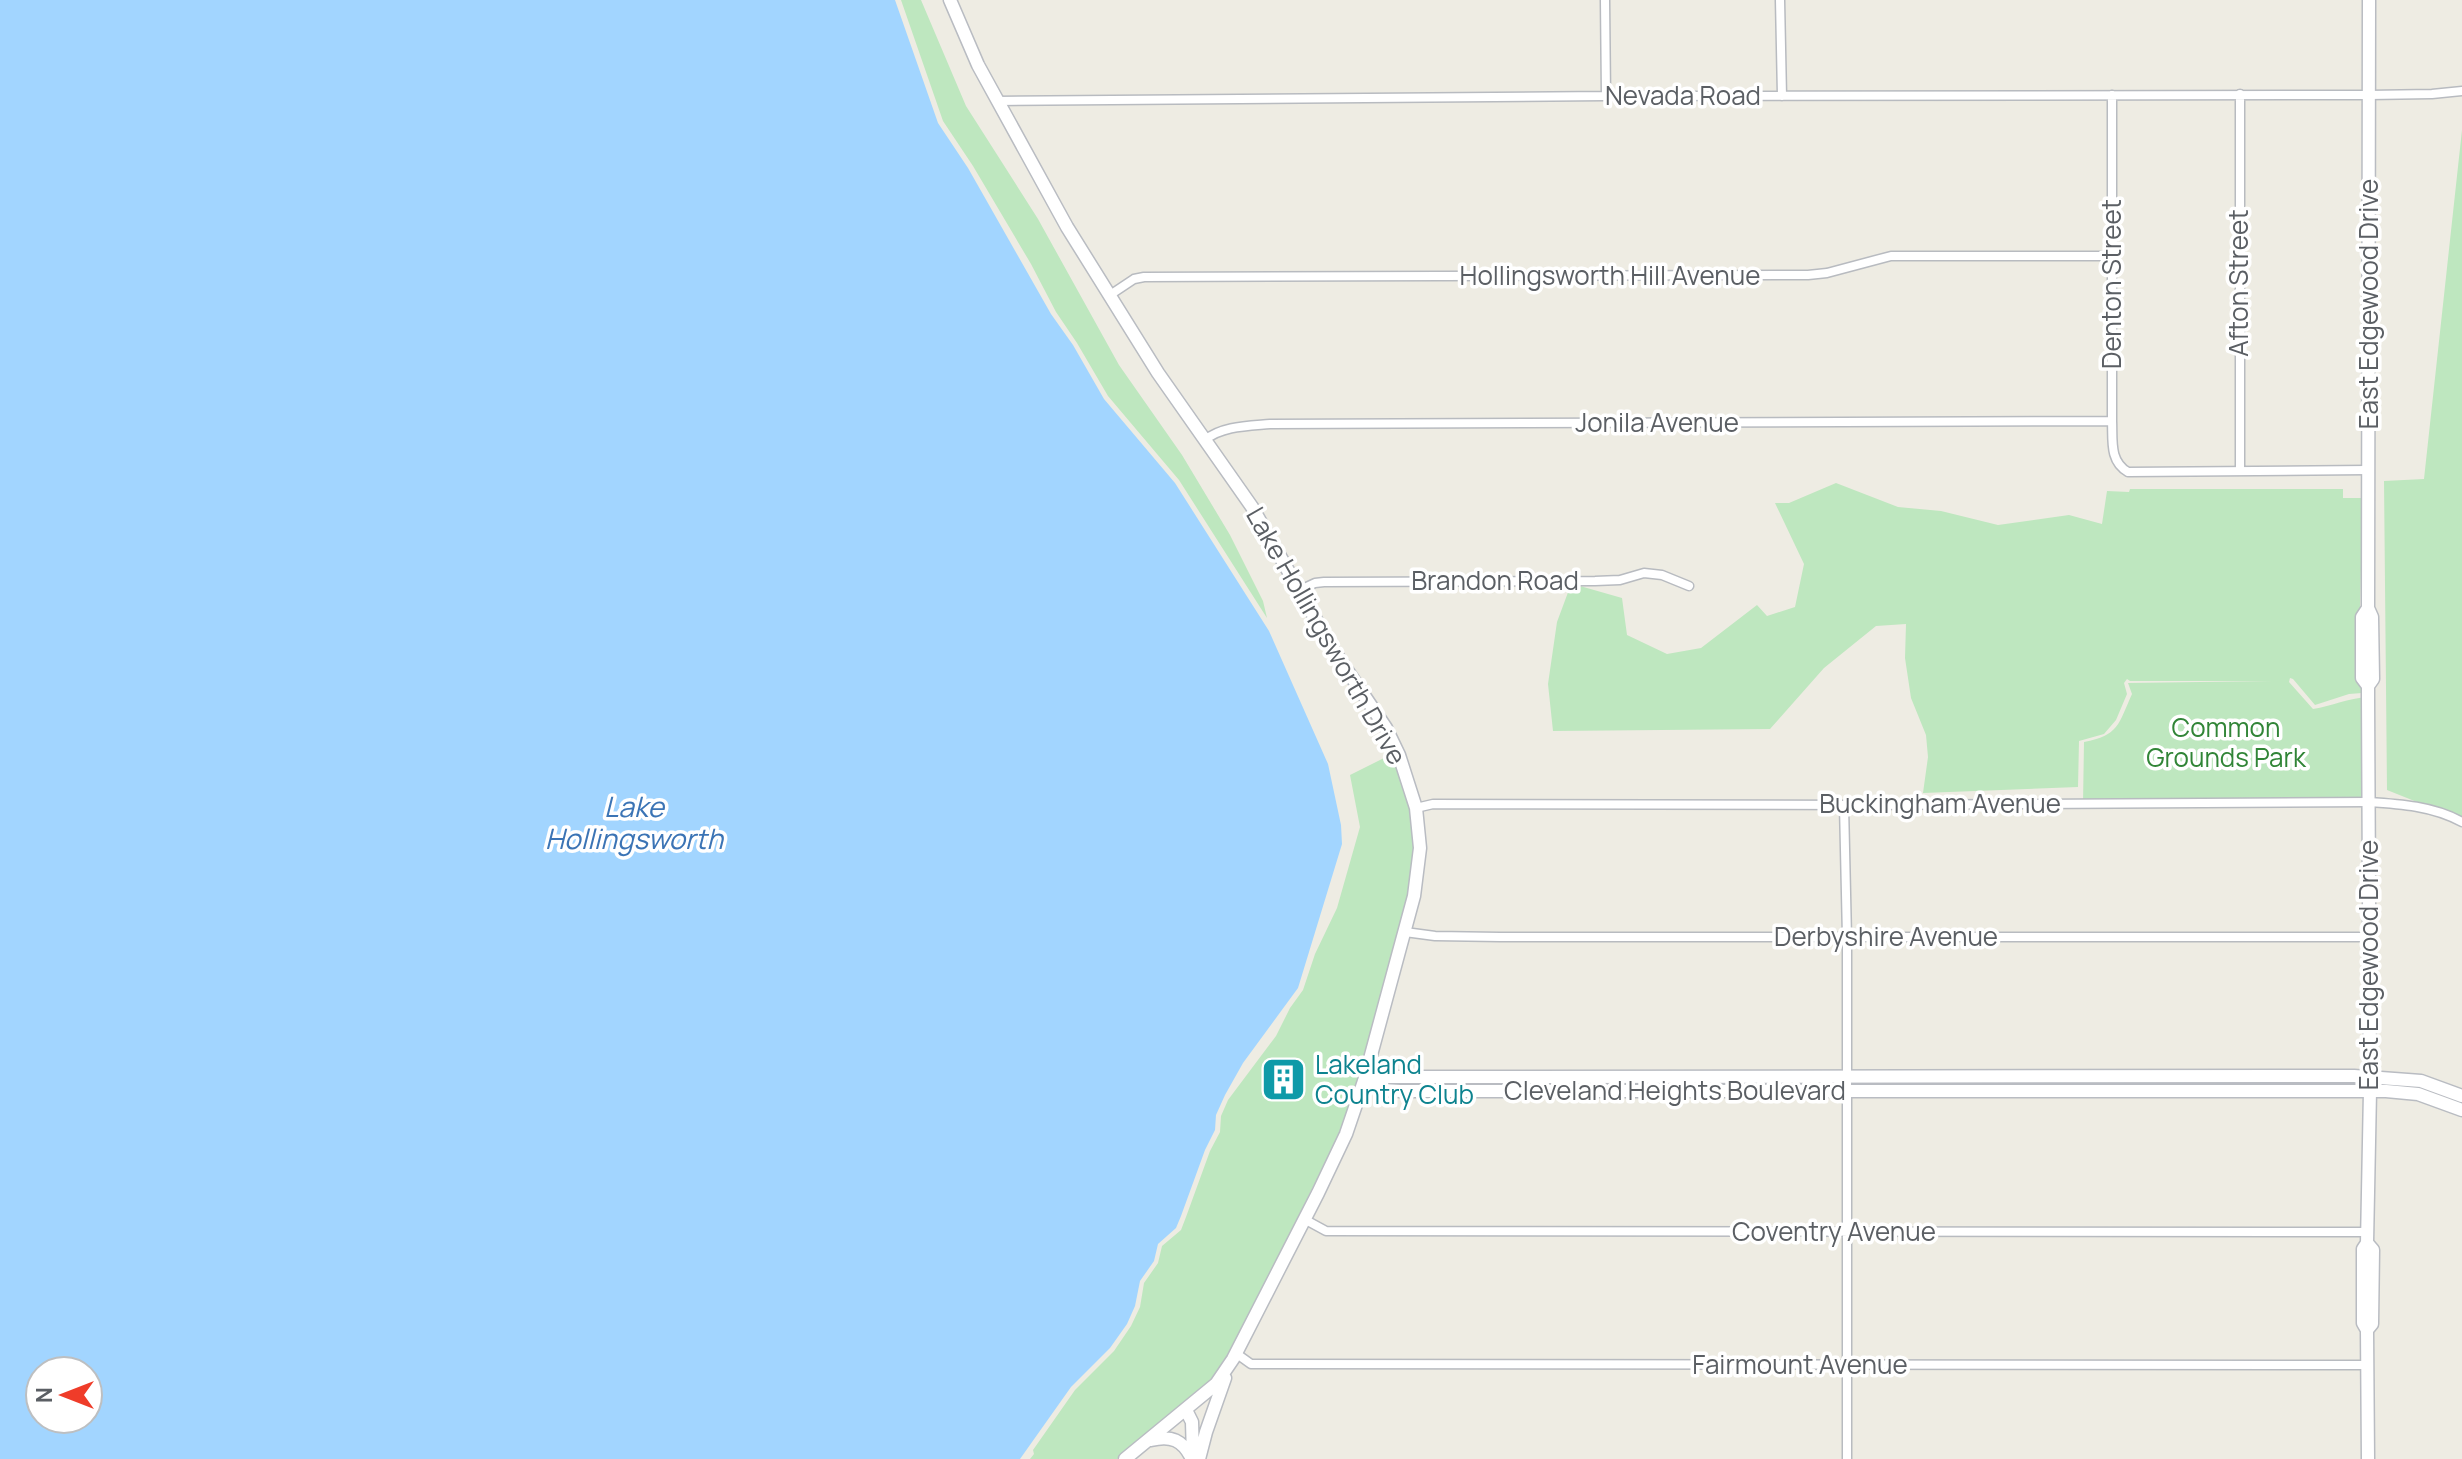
<svg xmlns="http://www.w3.org/2000/svg" width="2462" height="1459" font-family="Manrope,sans-serif">
<rect width="100%" height="100%" fill="#eeece3"/>
<path fill="#bee7bf" d="M901 0H921L966 106 1038 219 1119 365 1182 455 1230 535 1263 601 1267 618 1179 480 1108 396 1077 343 1056 312 1031 264 973 166 943 121Z
M2462 130V820L2387 790 2384 481 2424 479Z
M1836 483 1898 507 1941 511 1998 525 2069 515 2102 524 2107 491 2129 492 2130 489H2343V498H2363L2360 606 2362 693 2349 694 2315 705 2293 679 2290 678 2289 682 2313 709C2332 706 2348 698 2368 697V802L2083 804 2084 742C2119 735 2118 725 2132 694L2128 683 2272 681H2130L2127 679 2124 683 2127 694 2116 720 2104 734 2079 741 2078 787 1923 793 1928 757 1926 735 1911 698 1905 658 1906 624 1876 626 1824 668 1770 729 1553 731 1548 684 1557 622 1570 587 1580 586 1622 598 1627 635 1667 654 1701 648 1757 605 1767 616 1795 607 1804 564 1775 503H1789Z
M1392 754 1410 810 1414 848 1409 895 1359 1077 1340 1132 1232 1351 1212 1381 1117 1459H1030L1034 1454 1033 1450 1075 1390 1114 1351 1131 1326 1140 1307 1144 1283 1158 1263 1162 1246 1181 1230 1186 1217 1210 1151 1220 1132 1221 1116 1228 1100 1276 1036 1290 1008 1303 990 1315 954 1337 908 1360 827 1350 775Z"/>
<path fill="#a2d5ff" fill-rule="evenodd" d="M0 0H895L938 123 968 168 1051 314 1073 345 1104 399 1175 483 1269 631 1328 764 1341 825 1342 844 1298 988 1243 1063 1225 1095 1216 1115 1215 1130 1205 1150 1181 1216 1176 1228 1158 1244 1154 1261 1140 1281 1135 1306 1127 1324 1110 1348 1071 1387 1020 1459H0ZM40 1371H88V1419H40Z"/>
<g fill="none" stroke-linecap="round" stroke-linejoin="round">
<defs>
<path id="street" d="M1605 0 1606 96
M1780 0 1782 96
M2112 95V421C2113 440 2109 461 2128 472L2368 470
M997 101 1606 96 2369 95 2432 94 2462 91
M1110 295 1134 279 1144 277 1808 275 1827 273 1891 256H2112
M1205 440C1222 426 1248 426 1270 424L2112 421
M2240 471V94
M1300 590 1315 583 1324 582 1595 581 1620 580 1644 573 1662 575 1689 586
M1844 805 1847 938V1459
M1416 808 1433 804 1861 805 2368 802C2400 804 2433 806 2462 822
M1405 932 1435 936 1500 937H2368
M1304 1219 1326 1231 2367 1232
M1237 1354 1251 1364 2368 1365"/>
<path id="secondary" d="M950 0 978 65 1067 227 1158 373 1252 507 1332 648 1386 728 1399 755 1416 808 1420 848 1414 896 1364 1081 1346 1134 1318 1193 1233 1359 1216 1384 1125 1459
M2368 608 2362 617V678L2368 686
M1364 1081 1382 1090 1400 1091H2386L2418 1094 2462 1110
M1364 1081 1385 1077H1436L2354 1076 2421 1081 2462 1096
M2367 1243 2373 1250 2372 1324 2367 1330
M1186 1410 1192 1422 1193 1456
M1151 1440C1171 1435 1183 1440 1192 1459
M1199 1459 1206 1432 1225 1378
M2368 1459 2367 1330 2363 1323V1249L2367 1243 2370 1091 2368 697V686L2373 679 2372 617 2368 608 2369 0"/>
</defs>
<use href="#street" stroke="#b8bbc0" stroke-width="11"/>
<use href="#secondary" stroke="#b9bcc2" stroke-width="15"/>
<use href="#street" stroke="#fff" stroke-width="8"/>
<use href="#secondary" stroke="#fff" stroke-width="12"/>
</g>
<defs>
<symbol id="building-square" viewBox="-11 -11 22 22"><rect x="-9" y="-9" width="18" height="18" rx="4" fill="#0f9aa8" stroke="#fff"/><path d="M-4-6H4V6H1V3H-1V6H-4ZM-2.5-4.3h1.7v1.8h-1.7ZM.8-4.3h1.7v1.8H.8ZM-2.5-1h1.7V.8h-1.7ZM.8-1h1.7V.8H.8Z" fill="#fff"/></symbol>
</defs>
<g fill-rule="evenodd">
<use href="#building-square" x="1258" y="1054" width="51" height="51"/>
</g>
<g text-anchor="middle" stroke-width="7" stroke-linejoin="round" paint-order="stroke">
<g font-size="26" fill="#5b5f64" stroke="#fff">
<text x="1683" y="105">Nevada Road</text>
<text x="1610" y="285">Hollingsworth Hill Avenue</text>
<text transform="translate(2239 283) rotate(-90)" y="9">Afton Street</text>
<text transform="translate(2112 284) rotate(-90)" y="9">Denton Street</text>
<text transform="translate(2369 304) rotate(-90)" y="9">East Edgewood Drive</text>
<text x="1657" y="432">Jonila Avenue</text>
<text x="1495" y="590">Brandon Road</text>
<text transform="translate(1326 636) rotate(60)" y="9">Lake Hollingsworth Drive</text>
<text x="1940" y="813">Buckingham Avenue</text>
<text x="1886" y="946">Derbyshire Avenue</text>
<text transform="translate(2369 965) rotate(-90)" y="9">East Edgewood Drive</text>
<text x="1675" y="1100">Cleveland Heights Boulevard</text>
<text x="1834" y="1241">Coventry Avenue</text>
<text x="1800" y="1374">Fairmount Avenue</text>
</g>
<g font-size="26" fill="#318537" stroke="#fff">
<text x="2226" y="737">Common<tspan x="2226" dy="30">Grounds Park</tspan></text>
</g>
<g font-size="26" fill="#0d838f" stroke="#fff" text-anchor="start">
<text x="1315" y="1074">Lakeland<tspan x="1315" dy="30">Country Club</tspan></text>
</g>
<g font-size="28" font-style="italic" fill="#3b74b5" stroke="#fff">
<text x="634" y="817">Lake<tspan x="634" dy="32">Hollingsworth</tspan></text>
</g>
</g>
<g transform="translate(64 1395) rotate(270)"><circle r="38" fill="#ffffff" stroke="#bdbfc1" stroke-width="2"/>
<path d="M0-6L14 30L0 20L-14 30Z" fill="#ef3c29"/>
<text y="-12" font-size="22" font-weight="bold" text-anchor="middle" fill="#5b5f64">N</text>
</g>
</svg>
